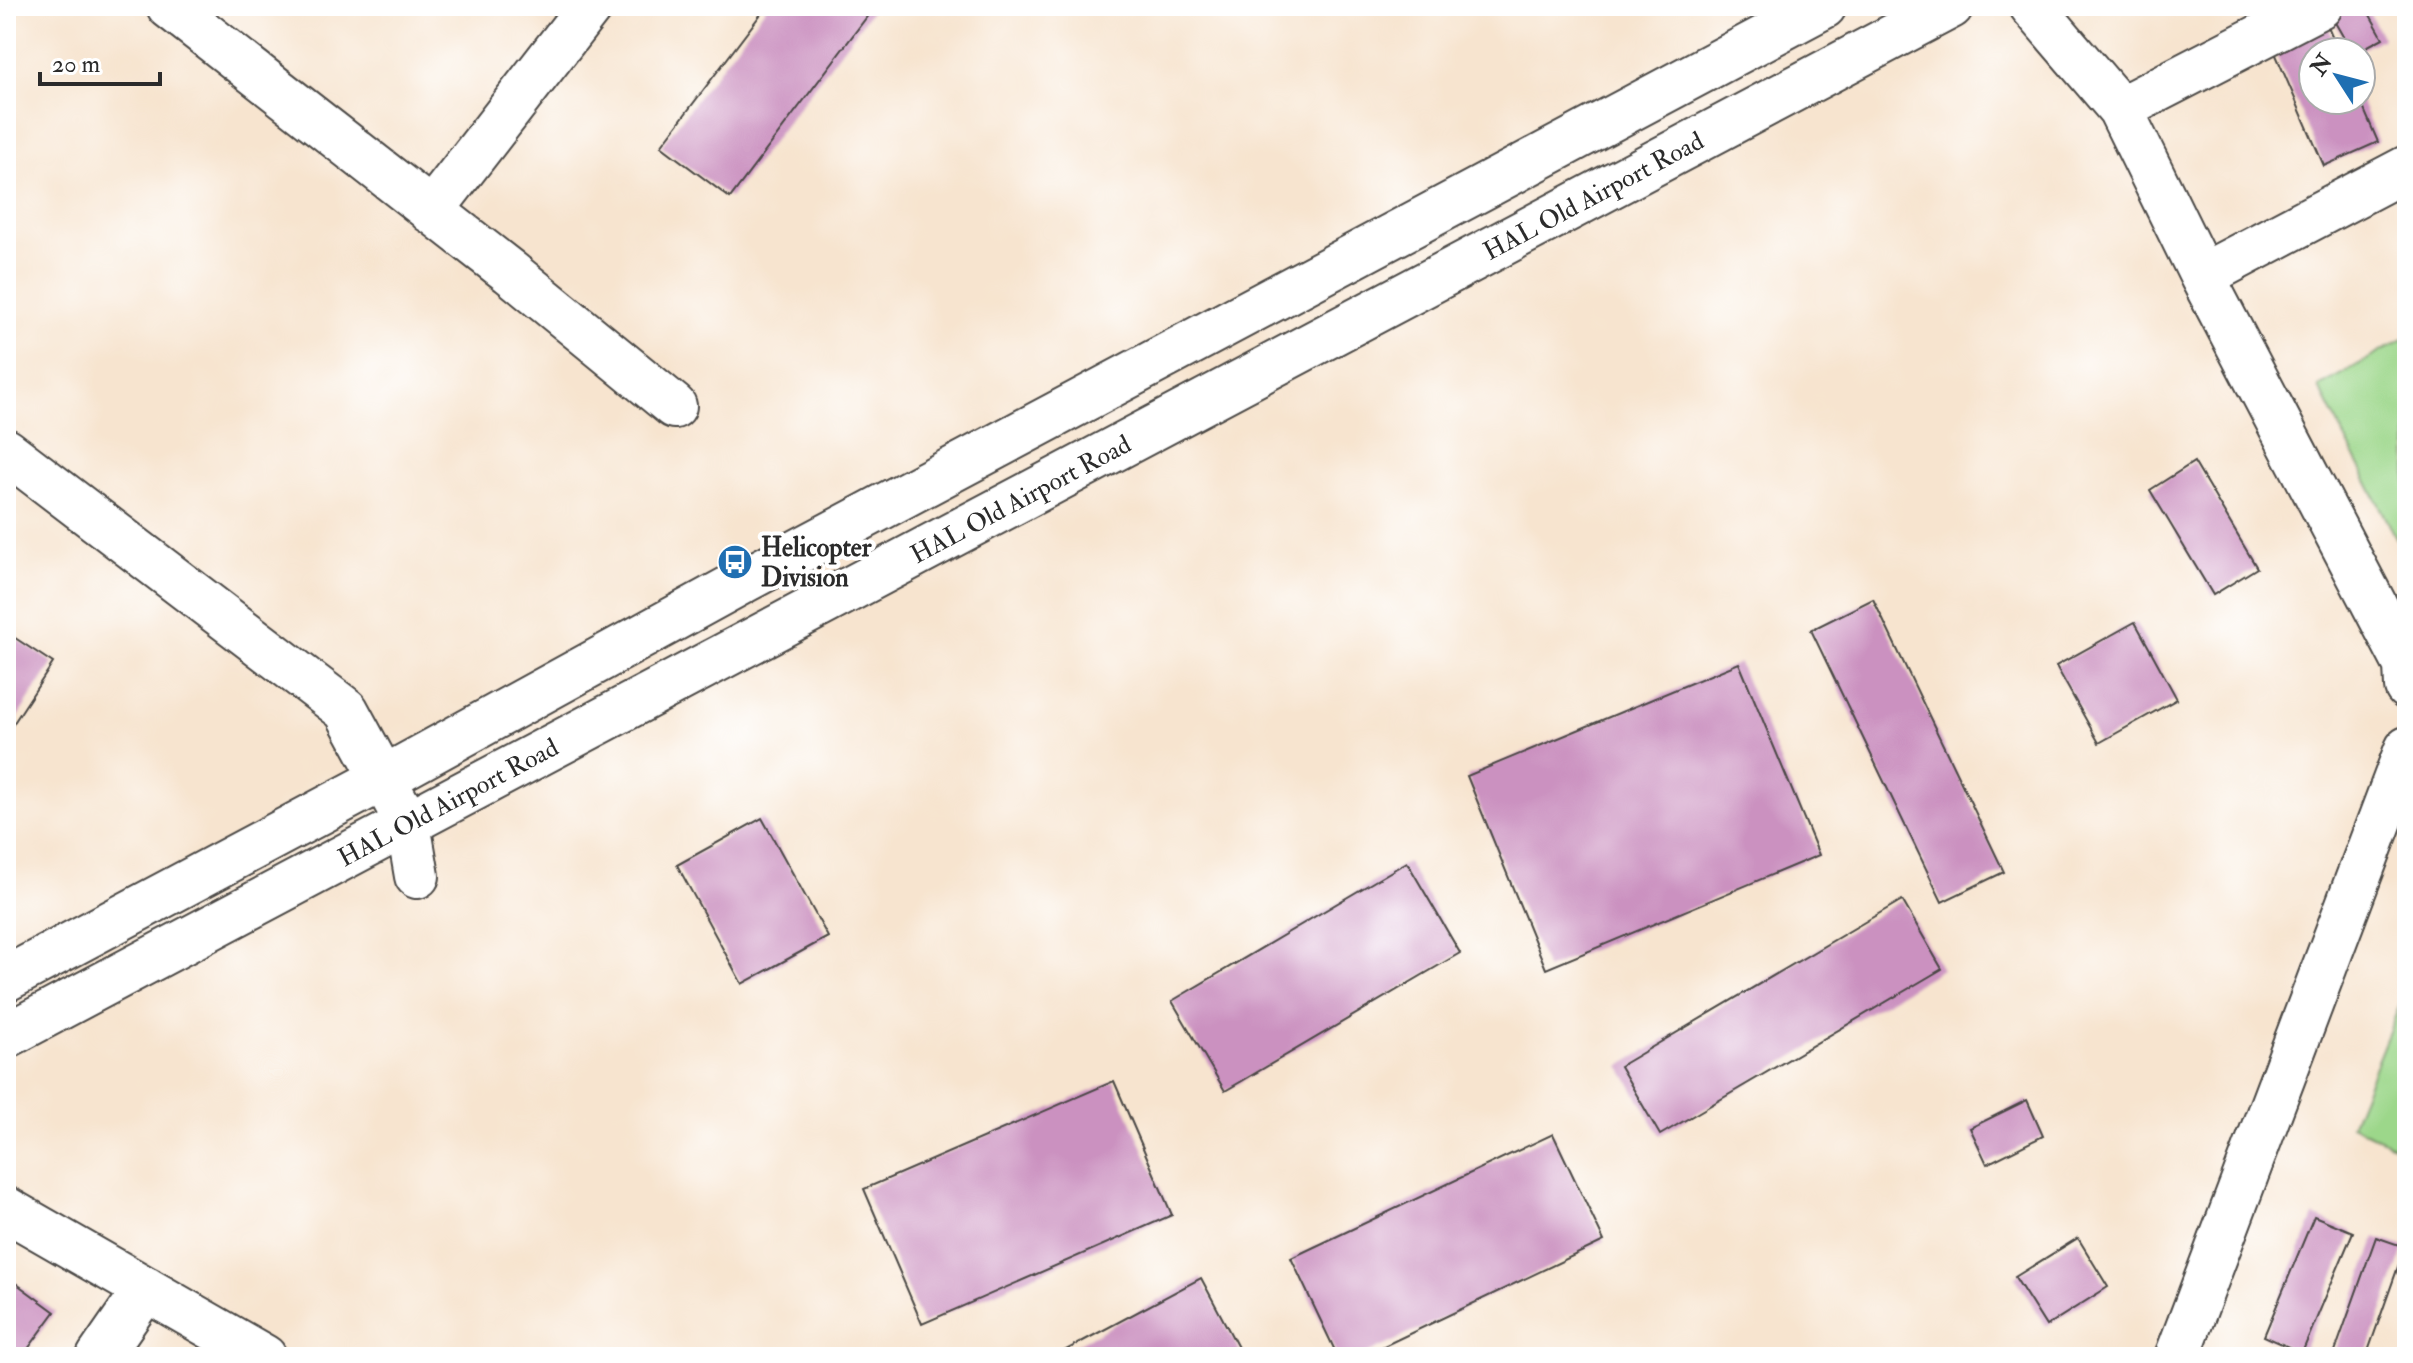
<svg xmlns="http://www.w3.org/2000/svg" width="2413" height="1363" font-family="'IM FELL Double Pica',serif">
<rect width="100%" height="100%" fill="#fff"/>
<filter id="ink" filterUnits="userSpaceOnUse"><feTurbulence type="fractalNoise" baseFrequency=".0125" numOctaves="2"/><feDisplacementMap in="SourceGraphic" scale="16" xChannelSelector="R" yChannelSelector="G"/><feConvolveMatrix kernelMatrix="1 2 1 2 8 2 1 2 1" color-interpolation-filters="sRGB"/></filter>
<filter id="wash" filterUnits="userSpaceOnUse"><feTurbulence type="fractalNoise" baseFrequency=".006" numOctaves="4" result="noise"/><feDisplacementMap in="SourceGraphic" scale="32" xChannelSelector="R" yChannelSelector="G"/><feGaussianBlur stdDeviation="1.8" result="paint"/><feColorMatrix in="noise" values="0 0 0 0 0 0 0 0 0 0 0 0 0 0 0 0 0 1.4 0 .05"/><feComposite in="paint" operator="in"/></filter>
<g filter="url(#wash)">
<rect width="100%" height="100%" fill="#f7e4cf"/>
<path fill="#9cd78a" stroke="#64815a" stroke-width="2" d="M2407 337V559L2319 387Z
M2407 987V1152L2351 1125Z"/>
<g id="blocks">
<path fill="#cb91c0" d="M767 6H875L730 198 661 146Z
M2341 6H2365L2383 38 2357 52H2352L2329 12Z
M2327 24 2339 52H2313V100H2360L2378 142 2324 166 2273 48Z
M2194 462 2257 568 2213 595 2150 490Z
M1873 599 2004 872 1942 902 1811 630Z
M2135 622 2177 699 2099 743 2056 666Z
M6 632 53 663 6 735Z
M1739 663 1819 855 1546 969 1467 776Z
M762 818 828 937 742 984 677 865Z
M1407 862 1460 953 1225 1091 1172 1001Z
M1902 900 1942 969 1660 1135 1620 1066Z
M1114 1081 1172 1215 922 1324 864 1189Z
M2027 1100 2043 1136 1987 1164 1970 1128Z
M1553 1134 1604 1241 1361 1357H1338L1291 1258Z
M2314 1216 2353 1232 2302 1353 2264 1336Z
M2376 1237 2405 1247 2366 1357H2333Z
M2078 1238 2108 1287 2046 1326 2015 1277Z
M6 1276 55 1312 22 1357H6Z
M1201 1278 1243 1357H1053Z"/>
</g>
</g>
<g filter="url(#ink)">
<use href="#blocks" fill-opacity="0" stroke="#4a4744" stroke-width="2"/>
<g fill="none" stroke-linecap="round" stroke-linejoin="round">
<defs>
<path id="minor" d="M169 6 510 272 674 406
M2032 6 2120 109 2202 276 2406 665 2407 687
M2120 109 2320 6
M431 211 590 6
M2202 276 2407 168
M6 451 346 710 408 824 417 876
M6 1209 264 1357
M99 1357 146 1289
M2177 1357 2407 749"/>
<g id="major">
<path d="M6 979 384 778 745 580 1824 6"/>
<path id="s1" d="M6 1036 1951 6"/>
</g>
</defs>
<use href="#minor" stroke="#4a4744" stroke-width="48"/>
<use href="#major" stroke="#4a4744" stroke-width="48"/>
<use href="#minor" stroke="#fff" stroke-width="44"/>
<use href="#major" stroke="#fff" stroke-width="44"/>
</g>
</g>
<defs>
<symbol id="bus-disc" viewBox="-11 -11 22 22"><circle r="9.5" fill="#1f6fb2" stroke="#fff"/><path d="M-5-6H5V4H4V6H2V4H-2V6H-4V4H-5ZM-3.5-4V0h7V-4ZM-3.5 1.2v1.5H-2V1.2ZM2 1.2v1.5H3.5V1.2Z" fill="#fff"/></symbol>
</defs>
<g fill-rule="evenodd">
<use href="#bus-disc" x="715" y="542" width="40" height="40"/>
</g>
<g text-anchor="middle" stroke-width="8" stroke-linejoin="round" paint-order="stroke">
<g font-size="26" fill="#2b2b2b" stroke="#fff">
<text dy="9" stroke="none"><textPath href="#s1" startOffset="1796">HAL Old Airport Road</textPath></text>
<text dy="9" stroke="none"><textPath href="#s1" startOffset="1148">HAL Old Airport Road</textPath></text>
<text dy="9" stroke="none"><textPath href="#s1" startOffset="500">HAL Old Airport Road</textPath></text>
</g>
<g font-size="26" font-weight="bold" fill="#2b2b2b" stroke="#fff" text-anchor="start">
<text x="761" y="556">Helicopter<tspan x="761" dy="30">Division</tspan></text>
</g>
</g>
<rect width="2413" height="1363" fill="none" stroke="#fff" stroke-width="32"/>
<g transform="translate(2337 76) rotate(306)"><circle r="38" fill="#ffffff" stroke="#aaaaaa" stroke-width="2"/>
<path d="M0-6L14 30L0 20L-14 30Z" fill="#1f6fb2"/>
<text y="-12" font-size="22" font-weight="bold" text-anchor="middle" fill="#2b2b2b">N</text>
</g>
<path d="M40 72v12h120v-12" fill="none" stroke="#2b2b2b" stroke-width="4"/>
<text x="52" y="72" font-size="24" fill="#2b2b2b" stroke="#ffffff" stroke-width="6" paint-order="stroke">20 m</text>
</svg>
